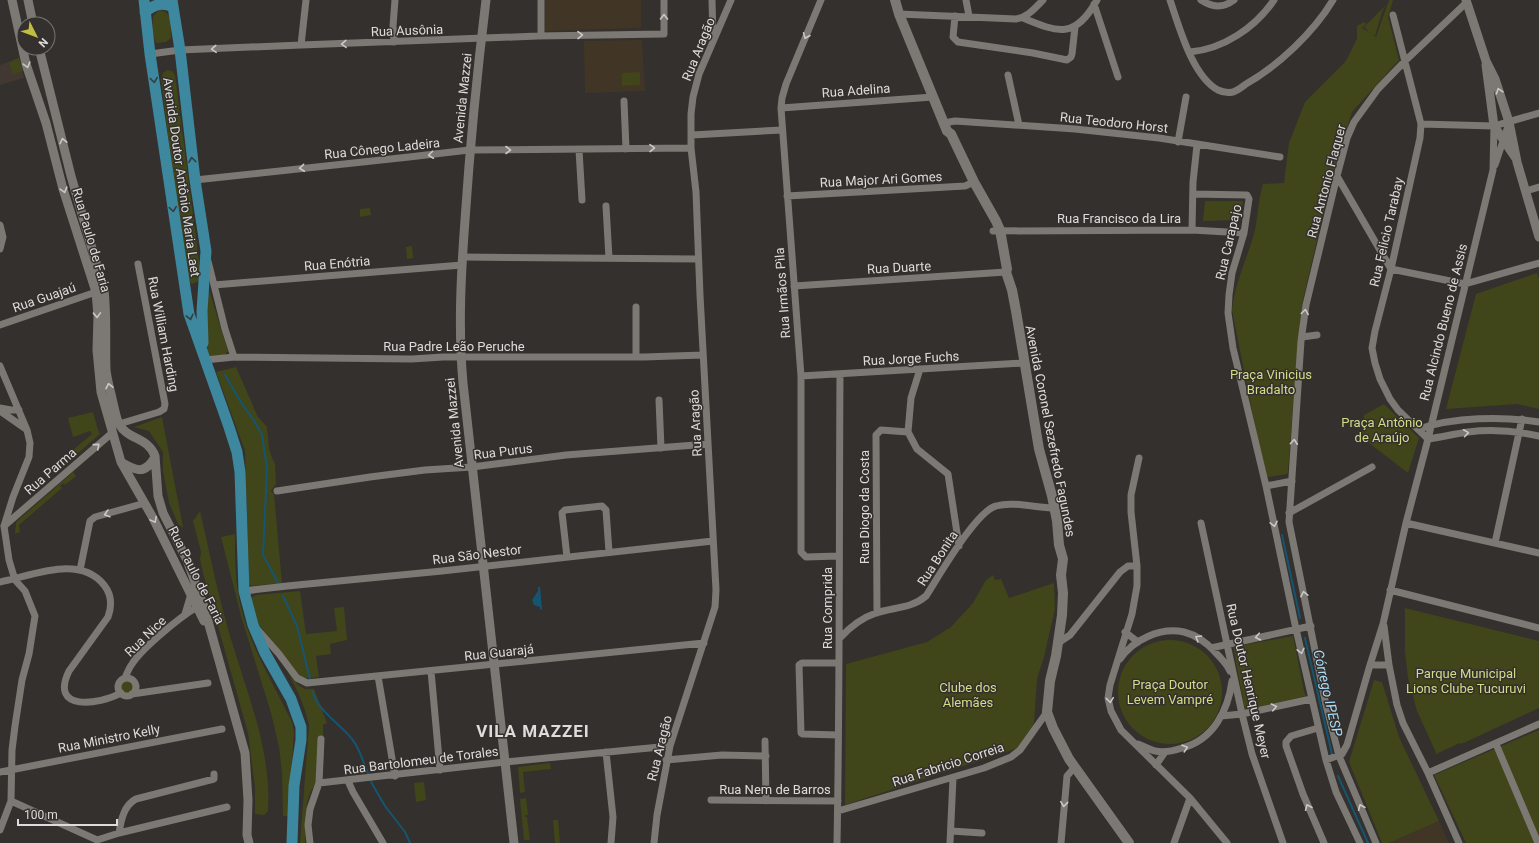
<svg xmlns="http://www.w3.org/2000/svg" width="1539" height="843" font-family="Roboto,sans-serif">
<rect width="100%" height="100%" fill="#33302d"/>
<path fill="#403831" d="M19 58 24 78 0 85V65Z"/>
<path fill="#413626" d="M545 0H641V28L545 31Z
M642 40 645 91 585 93 584 41Z
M1439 821 1449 843H1389Z"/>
<path fill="#41451a" d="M1389 0H1393L1388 17 1399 60 1352 112 1332 176 1303 300 1297 357 1288 472 1287 474 1269 477 1267 476 1257 436 1232 310C1235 282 1248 257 1255 230 1258 215 1258 200 1263 184L1284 183 1289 143 1305 102 1346 61 1357 39V26L1364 22 1366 24 1362 28 1370 33 1364 27 1386 5 1382 12 1375 36 1370 34 1376 37Z
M159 10C174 12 170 26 171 38L166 42 156 43 152 31 153 16Z
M19 58 23 71 13 74 9 62Z
M167 70 172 71 175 75 201 276C199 281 197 283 192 284L186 279 161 79 163 73Z
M640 72V85L622 86V73Z
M1205 201H1243V202L1239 217 1237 220 1203 221Z
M370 208 371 215 360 217V209Z
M412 246 413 258 407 259 406 247Z
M1537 273 1539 279V409L1517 404 1446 409 1476 294Z
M209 290 228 351 225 355 208 356C203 335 204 312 209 290Z
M236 367 258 417 267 427 269 448 272 458 275 464 276 484 271 491 274 494 282 583 252 586 249 584 245 451 216 372Z
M1384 404 1419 438 1408 473 1361 437 1364 415Z
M93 412 98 430 100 434 69 461 61 460 92 434 90 431 73 437 68 418Z
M162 417 182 522 183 528 178 524 169 503 163 471V452L149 431 134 427Z
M73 472 76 476 65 485 64 483 60 486 62 488 19 525 20 532 15 534 16 522Z
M200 511C209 550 217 590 228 629 245 689 272 748 268 811L264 815 255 814V787L248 733 203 573 200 559 201 552 193 521Z
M235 534C235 555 235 577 239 598 247 642 273 682 292 722L294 732 289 816H283L282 773 279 747 271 713 241 616 221 537Z
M993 575 995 580 1001 579 1009 598 1054 583 1055 609 1044 657 1037 679 1034 723 1030 731 1018 748 845 805 846 664 927 642 951 627 973 603 986 580Z
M300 591 306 634 337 631 334 608 344 607 347 640 330 644 331 654 316 656 319 677 302 679 257 622 251 598 256 595Z
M1405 608 1539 641V708L1468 741 1461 744 1460 743 1438 753 1437 755 1417 711 1408 678 1405 652Z
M1293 636 1304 691 1306 696 1245 710 1233 647Z
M1118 692a52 52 0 1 1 104 0a52 52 0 1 1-104 0Z
M281 659 298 685 305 689H314L327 723 323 725 324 759 322 760 316 784 311 791 307 802 305 843H300L309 725C304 701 292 681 281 659Z
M1374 680 1382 682 1399 737 1439 821 1389 843H1382L1349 762Z
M121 687a7 7 0 1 1 14 0a7 7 0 1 1-14 0Z
M1539 730V843H1466L1434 775Z
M550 763 551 769 523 772 525 792 520 793 518 767Z
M424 782 426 800 416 802 414 783Z
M526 798 528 815H525V817H527L530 840H524L520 799Z
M553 820H558L560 843H555Z"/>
<path fill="#165572" d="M538 587H540L542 609 540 610V607L534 605 532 600 538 591Z"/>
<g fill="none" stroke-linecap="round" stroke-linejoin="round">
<path stroke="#165572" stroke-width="2" d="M225 375 242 404 253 419 262 435 267 468 263 555 278 583
M1282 535 1300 618
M283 596 297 626 310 679
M1305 638 1332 754
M313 692C317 710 341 725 352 739 360 748 363 763 368 773
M1338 776 1368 843
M371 782 385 806 405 832 410 843"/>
<path stroke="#7c7874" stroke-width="7" d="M712 0 713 38
M821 0 786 84 782 98 781 108 801 376V552L806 557 838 556
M966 0 969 16
M1170 0C1179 26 1192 76 1218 90 1222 92 1228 93 1233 92 1237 91 1242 87 1246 84 1278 66 1314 32 1333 0
M1201 0C1212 7 1222 9 1234 0
M1094 4 1118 77
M899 14 1016 19C1028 17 1035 8 1043 0
M1393 15 1421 124 1420 138 1391 269 1375 331 1372 348 1375 363 1380 379 1390 399 1398 410 1428 439C1441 437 1455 434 1468 432 1492 429 1516 431 1539 436
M955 16 953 37 958 42 1033 53 1067 60 1071 57 1072 54 1075 27
M1023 18C1059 33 1075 39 1097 0
M541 36V0
M394 42 393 26 395 0
M301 45 306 0
M1190 52C1223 49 1255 28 1274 0
M150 54 180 50 301 45 538 36 664 34V0
M1008 75 1019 125
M624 101 626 149
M781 108 933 97
M944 123 955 121 1075 129 1159 138 1280 157
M1421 124 1494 126 1539 113
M692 135 782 130
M1178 142 1186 97
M579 150 582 200
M1495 165 1509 123
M1337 176 1391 269 1465 284 1539 263
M195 180 409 157 469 150 691 148
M1526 191 1539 187
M1193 194 1247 195 1249 199 1244 233 1232 273 1229 295 1228 313 1233 348 1266 486 1296 629 1326 760 1336 792 1360 843
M787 196 965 186 974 182
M606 206 609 258
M0 225 3 237 0 249
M1192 230 1193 182 1197 145
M993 231 1192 230 1244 233
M462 257 698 259
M208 261 225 329 234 357
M214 285 462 265
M794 286 1006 272
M0 325 96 292
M1302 337 1317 335
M636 357V307
M205 360 234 357 412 359 443 357H644L703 355
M0 366 27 430 30 443 29 457 13 497 4 526 9 560 15 580 25 591 35 616 29 654 22 680 15 726 12 750 11 801 0 830
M920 369 911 398 908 432 917 449 948 474 959 546
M801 376 1024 363
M659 400 661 448
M0 408 11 410H19
M0 411 26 429
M119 424 159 412 164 409 165 404 138 264
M1419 429C1453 417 1503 416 1539 422
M1139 458 1131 495V512L1137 566V586L1132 614 1110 685 1108 698 1111 711 1121 730 1190 798 1227 843
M1266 486 1292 481
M277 491 370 477 425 470 472 467 566 455 708 444
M1289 513 1372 467
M1201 523 1242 714 1252 754 1283 843
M1406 523 1539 553
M4 526 112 433
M1495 543 1522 419
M567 557 562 513 565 510 602 506 606 510 609 552
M80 570 90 521 95 517 145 503
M0 582C32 576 79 554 104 585 112 595 112 606 108 617L69 671C49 712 99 705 121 693
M1390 590 1539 628
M244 591 287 586 442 571 713 541
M877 613 876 435 881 430 908 432
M185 614 191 594
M1384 626 1389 665 1397 705 1403 723 1428 773 1459 843
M258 630 279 654 297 678 307 683 704 643
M1125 632 1138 642
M840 638C850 627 861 618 876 613 893 607 911 609 926 596 939 576 976 511 996 506 1013 501 1037 508 1054 508
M1058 643 1070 635 1120 572 1128 566H1137
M1211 648 1311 626
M1120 659C1133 640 1160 627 1184 632 1196 635 1207 643 1215 652 1221 658 1227 664 1230 671
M1370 665H1389
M431 671 440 770
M378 676 395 776
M125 678C127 673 129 668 132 664 142 648 180 617 197 607
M118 687a9 9 0 1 1 18 0a9 9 0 1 1-18 0Z
M132 694 208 683
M1221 716 1242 714 1311 699
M1318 728 1291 736 1286 742V746L1303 794 1324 843
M838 735 803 734 801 733 799 665 802 663H839
M765 741 766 801
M1138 744C1143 746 1149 749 1155 751 1164 753 1173 751 1182 748 1213 740 1228 711 1232 681
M1496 744 1538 843
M606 752 613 817 611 843
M666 760 722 755 766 756
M1326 760 1342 754 1347 745 1370 665 1383 624 1406 523 1428 439 1493 170 1494 126
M1156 765 1165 752
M0 772 222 729
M1428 773 1539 724
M348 781 353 792 383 843
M319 783 505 762 670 746
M711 800 838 801
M11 801 97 840 119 833 227 807
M838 811 984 768 1011 757 1020 750 1047 712
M951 831 982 833
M119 833C121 820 124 805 136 799L214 779V774
M310 843 308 825 310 809 319 783 321 739
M654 843 657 815 670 746 715 607 716 590 700 295 696 192 691 148V114L693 97 699 74 731 0
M837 843C840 687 839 530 840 374
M950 843 953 778
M1061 843 1067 776 1074 768
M1174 843 1190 798
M1376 843 1339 756 1326 705 1289 522 1301 341 1306 305 1337 176 1347 138 1354 122 1378 89 1405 61 1467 2"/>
<path stroke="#7c7874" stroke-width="9" d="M12 0 26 64 46 123 63 189 96 292 98 316 97 350 101 392 121 462 153 518 204 621
M28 0 33 24
M486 0C477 73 470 146 465 220 461 274 458 328 463 383L514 843
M1466 0 1486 61 1495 79 1509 122 1517 162 1539 237
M39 48 71 176 104 290C107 316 105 343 106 370 107 381 111 392 113 403 115 410 116 418 119 424 128 440 148 437 155 456L158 496 163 513 187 560 204 607 245 753 248 800 247 835 249 843
M1486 65 1494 126 1515 157
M121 462C136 471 145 475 155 457"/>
<path stroke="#7c7874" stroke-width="10" d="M895 0 899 14 947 131 951 134 974 182 996 221 1000 230 1007 269 1006 272 1012 290 1016 311 1039 449 1052 496 1057 521 1059 545 1063 559 1061 575 1063 593 1062 615 1056 656 1050 681 1047 712 1053 728 1069 759 1129 843"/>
<path stroke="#3d879f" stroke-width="11" d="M144 0 150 54 189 314 229 427 237 452 240 472 244 591 253 625 265 653 291 699 301 727V740L294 786 292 843
M172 0 180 50 195 180 206 251 202 311 203 343
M145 12C155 4 162 2 173 7"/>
</g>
<defs><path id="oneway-chevron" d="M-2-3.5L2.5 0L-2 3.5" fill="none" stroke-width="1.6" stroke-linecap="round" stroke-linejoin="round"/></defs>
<g stroke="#cac8c6">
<use href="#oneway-chevron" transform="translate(664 17) rotate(-90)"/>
<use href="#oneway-chevron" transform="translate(580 35) rotate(-1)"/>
<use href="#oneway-chevron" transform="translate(806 36) rotate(113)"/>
<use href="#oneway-chevron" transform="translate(344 44) rotate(178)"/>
<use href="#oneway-chevron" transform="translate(214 49) rotate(177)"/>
<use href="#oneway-chevron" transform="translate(27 65) rotate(74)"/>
<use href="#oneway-chevron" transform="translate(1499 91) rotate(-108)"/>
<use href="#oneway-chevron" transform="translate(63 141) rotate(-103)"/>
<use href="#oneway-chevron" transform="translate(652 148) rotate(-1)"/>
<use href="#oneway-chevron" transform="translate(508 150)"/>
<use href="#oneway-chevron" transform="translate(431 155) rotate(173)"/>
<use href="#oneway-chevron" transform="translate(302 168) rotate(174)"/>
<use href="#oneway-chevron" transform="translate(64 190) rotate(74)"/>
<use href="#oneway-chevron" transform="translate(1305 312) rotate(-82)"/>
<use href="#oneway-chevron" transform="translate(97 315) rotate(88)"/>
<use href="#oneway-chevron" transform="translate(109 386) rotate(-102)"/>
<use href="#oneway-chevron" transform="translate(1466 433) rotate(-8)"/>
<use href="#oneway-chevron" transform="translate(1294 442) rotate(-86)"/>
<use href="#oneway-chevron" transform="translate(97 446) rotate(-41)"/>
<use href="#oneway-chevron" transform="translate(107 514) rotate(164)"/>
<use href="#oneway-chevron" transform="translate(154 520) rotate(62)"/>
<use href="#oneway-chevron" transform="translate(1274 524) rotate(78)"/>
<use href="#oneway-chevron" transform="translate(1304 594) rotate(-102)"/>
<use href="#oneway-chevron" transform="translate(1258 637) rotate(168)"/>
<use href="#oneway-chevron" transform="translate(1198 638) rotate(-149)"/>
<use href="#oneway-chevron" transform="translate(1301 651) rotate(77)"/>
<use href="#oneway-chevron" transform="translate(1110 700) rotate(84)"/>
<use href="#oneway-chevron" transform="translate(1274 707) rotate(-12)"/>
<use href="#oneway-chevron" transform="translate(1185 748) rotate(-18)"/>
<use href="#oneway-chevron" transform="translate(1064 804) rotate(96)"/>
<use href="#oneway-chevron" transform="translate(1308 807) rotate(-113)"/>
<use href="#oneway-chevron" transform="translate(1361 807) rotate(-113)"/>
</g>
<g stroke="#343d3e">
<use href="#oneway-chevron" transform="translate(154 80) rotate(82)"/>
<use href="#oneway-chevron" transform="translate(192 160) rotate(-97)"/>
<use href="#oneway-chevron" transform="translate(173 209) rotate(82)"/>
<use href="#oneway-chevron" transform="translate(190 317) rotate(76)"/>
</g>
<g text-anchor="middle" stroke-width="3" stroke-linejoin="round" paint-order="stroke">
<g font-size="13" fill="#dedcda" stroke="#33302d">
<text transform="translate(407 30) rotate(-2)" y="5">Rua Ausônia</text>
<text transform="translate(698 49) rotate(-68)" y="5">Rua Aragão</text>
<text transform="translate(856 90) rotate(-4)" y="5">Rua Adelina</text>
<text transform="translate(462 98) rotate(-84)" y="5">Avenida Mazzei</text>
<text transform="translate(1114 122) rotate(6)" y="5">Rua Teodoro Horst</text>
<text transform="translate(382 148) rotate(-6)" y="5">Rua Cônego Ladeira</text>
<text transform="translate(182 177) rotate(82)" y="5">Avenida Doutor Antônio Maria Laet</text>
<text transform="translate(881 179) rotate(-3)" y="5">Rua Major Ari Gomes</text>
<text transform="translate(1326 181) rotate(-75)" y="5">Rua Antonio Flaquer</text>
<text x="1119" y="223">Rua Francisco da Lira</text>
<text transform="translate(1386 232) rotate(-77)" y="5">Rua Felicio Tarabay</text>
<text transform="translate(92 240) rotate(74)" y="5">Rua Paulo de Faria</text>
<text transform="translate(1228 242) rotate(-77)" y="5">Rua Carapajo</text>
<text transform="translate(337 263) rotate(-5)" y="5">Rua Enótria</text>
<text transform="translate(899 267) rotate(-3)" y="5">Rua Duarte</text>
<text transform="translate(782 293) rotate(-94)" y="5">Rua Irmãos Pìla</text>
<text transform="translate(44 297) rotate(-19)" y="5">Rua Guajaú</text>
<text transform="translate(1443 322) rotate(-76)" y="5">Rua Alcindo Bueno de Assis</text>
<text transform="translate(164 334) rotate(79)" y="5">Rua William Harding</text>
<text x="454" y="351">Rua Padre Leão Peruche</text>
<text transform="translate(911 358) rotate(-3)" y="5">Rua Jorge Fuchs</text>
<text transform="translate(454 423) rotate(-96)" y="5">Avenida Mazzei</text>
<text transform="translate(695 423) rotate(-93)" y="5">Rua Aragão</text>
<text transform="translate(1051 431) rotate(79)" y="5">Avenida Coronel Sezefredo Fagundes</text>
<text transform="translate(503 451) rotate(-7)" y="5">Rua Purus</text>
<text transform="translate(50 471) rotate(-41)" y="5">Rua Parma</text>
<text transform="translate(864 507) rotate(-90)" y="5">Rua Diogo da Costa</text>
<text transform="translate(477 554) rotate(-7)" y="5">Rua São Nestor</text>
<text transform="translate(937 558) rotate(-57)" y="5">Rua Bonita</text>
<text transform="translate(197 575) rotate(63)" y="5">Rua Paulo de Faria</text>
<text transform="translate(827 608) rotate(-90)" y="5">Rua Comprida</text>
<text transform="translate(145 636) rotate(-44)" y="5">Rua Nice</text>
<text transform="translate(499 652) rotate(-6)" y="5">Rua Guarajá</text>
<text transform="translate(1249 681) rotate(77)" y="5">Rua Doutor Henrique Meyer</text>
<text transform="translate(109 738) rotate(-11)" y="5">Rua Ministro Kelly</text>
<text transform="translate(659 748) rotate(-76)" y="5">Rua Aragão</text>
<text transform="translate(421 760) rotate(-7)" y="5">Rua Bartolomeu de Torales</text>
<text transform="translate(948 764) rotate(-18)" y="5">Rua Fabricio Correia</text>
<text x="775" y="794">Rua Nem de Barros</text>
</g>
<g font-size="13" fill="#d2dc88" stroke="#33302d">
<text x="1271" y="379">Praça Vinicius<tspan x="1271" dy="15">Bradalto</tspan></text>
<text x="1382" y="427">Praça Antônio<tspan x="1382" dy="15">de Araújo</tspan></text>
<text x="1466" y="678">Parque Municipal<tspan x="1466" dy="15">Lions Clube Tucuruvi</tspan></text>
<text x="1170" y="689">Praça Doutor<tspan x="1170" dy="15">Levem Vampré</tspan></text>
<text x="968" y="692">Clube dos<tspan x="968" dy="15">Alemães</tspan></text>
</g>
<g font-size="14" font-style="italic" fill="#a8d9f5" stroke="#33302d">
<text transform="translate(1328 693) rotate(77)" y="5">Córrego IPESP</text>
</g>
<g font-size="17" font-weight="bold" letter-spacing="1" fill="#dedcda" stroke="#33302d">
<text x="533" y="737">VILA MAZZEI</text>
</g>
</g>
<g transform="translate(36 36) rotate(132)"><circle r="19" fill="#33302d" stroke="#777572"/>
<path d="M0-3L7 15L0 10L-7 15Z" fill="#c0be41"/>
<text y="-6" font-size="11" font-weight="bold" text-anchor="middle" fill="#dedcda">N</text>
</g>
<path d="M18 819v6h99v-6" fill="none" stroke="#dedcda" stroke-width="2"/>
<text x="24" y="819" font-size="12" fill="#dedcda" stroke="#33302d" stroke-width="3" paint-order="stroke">100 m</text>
</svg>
